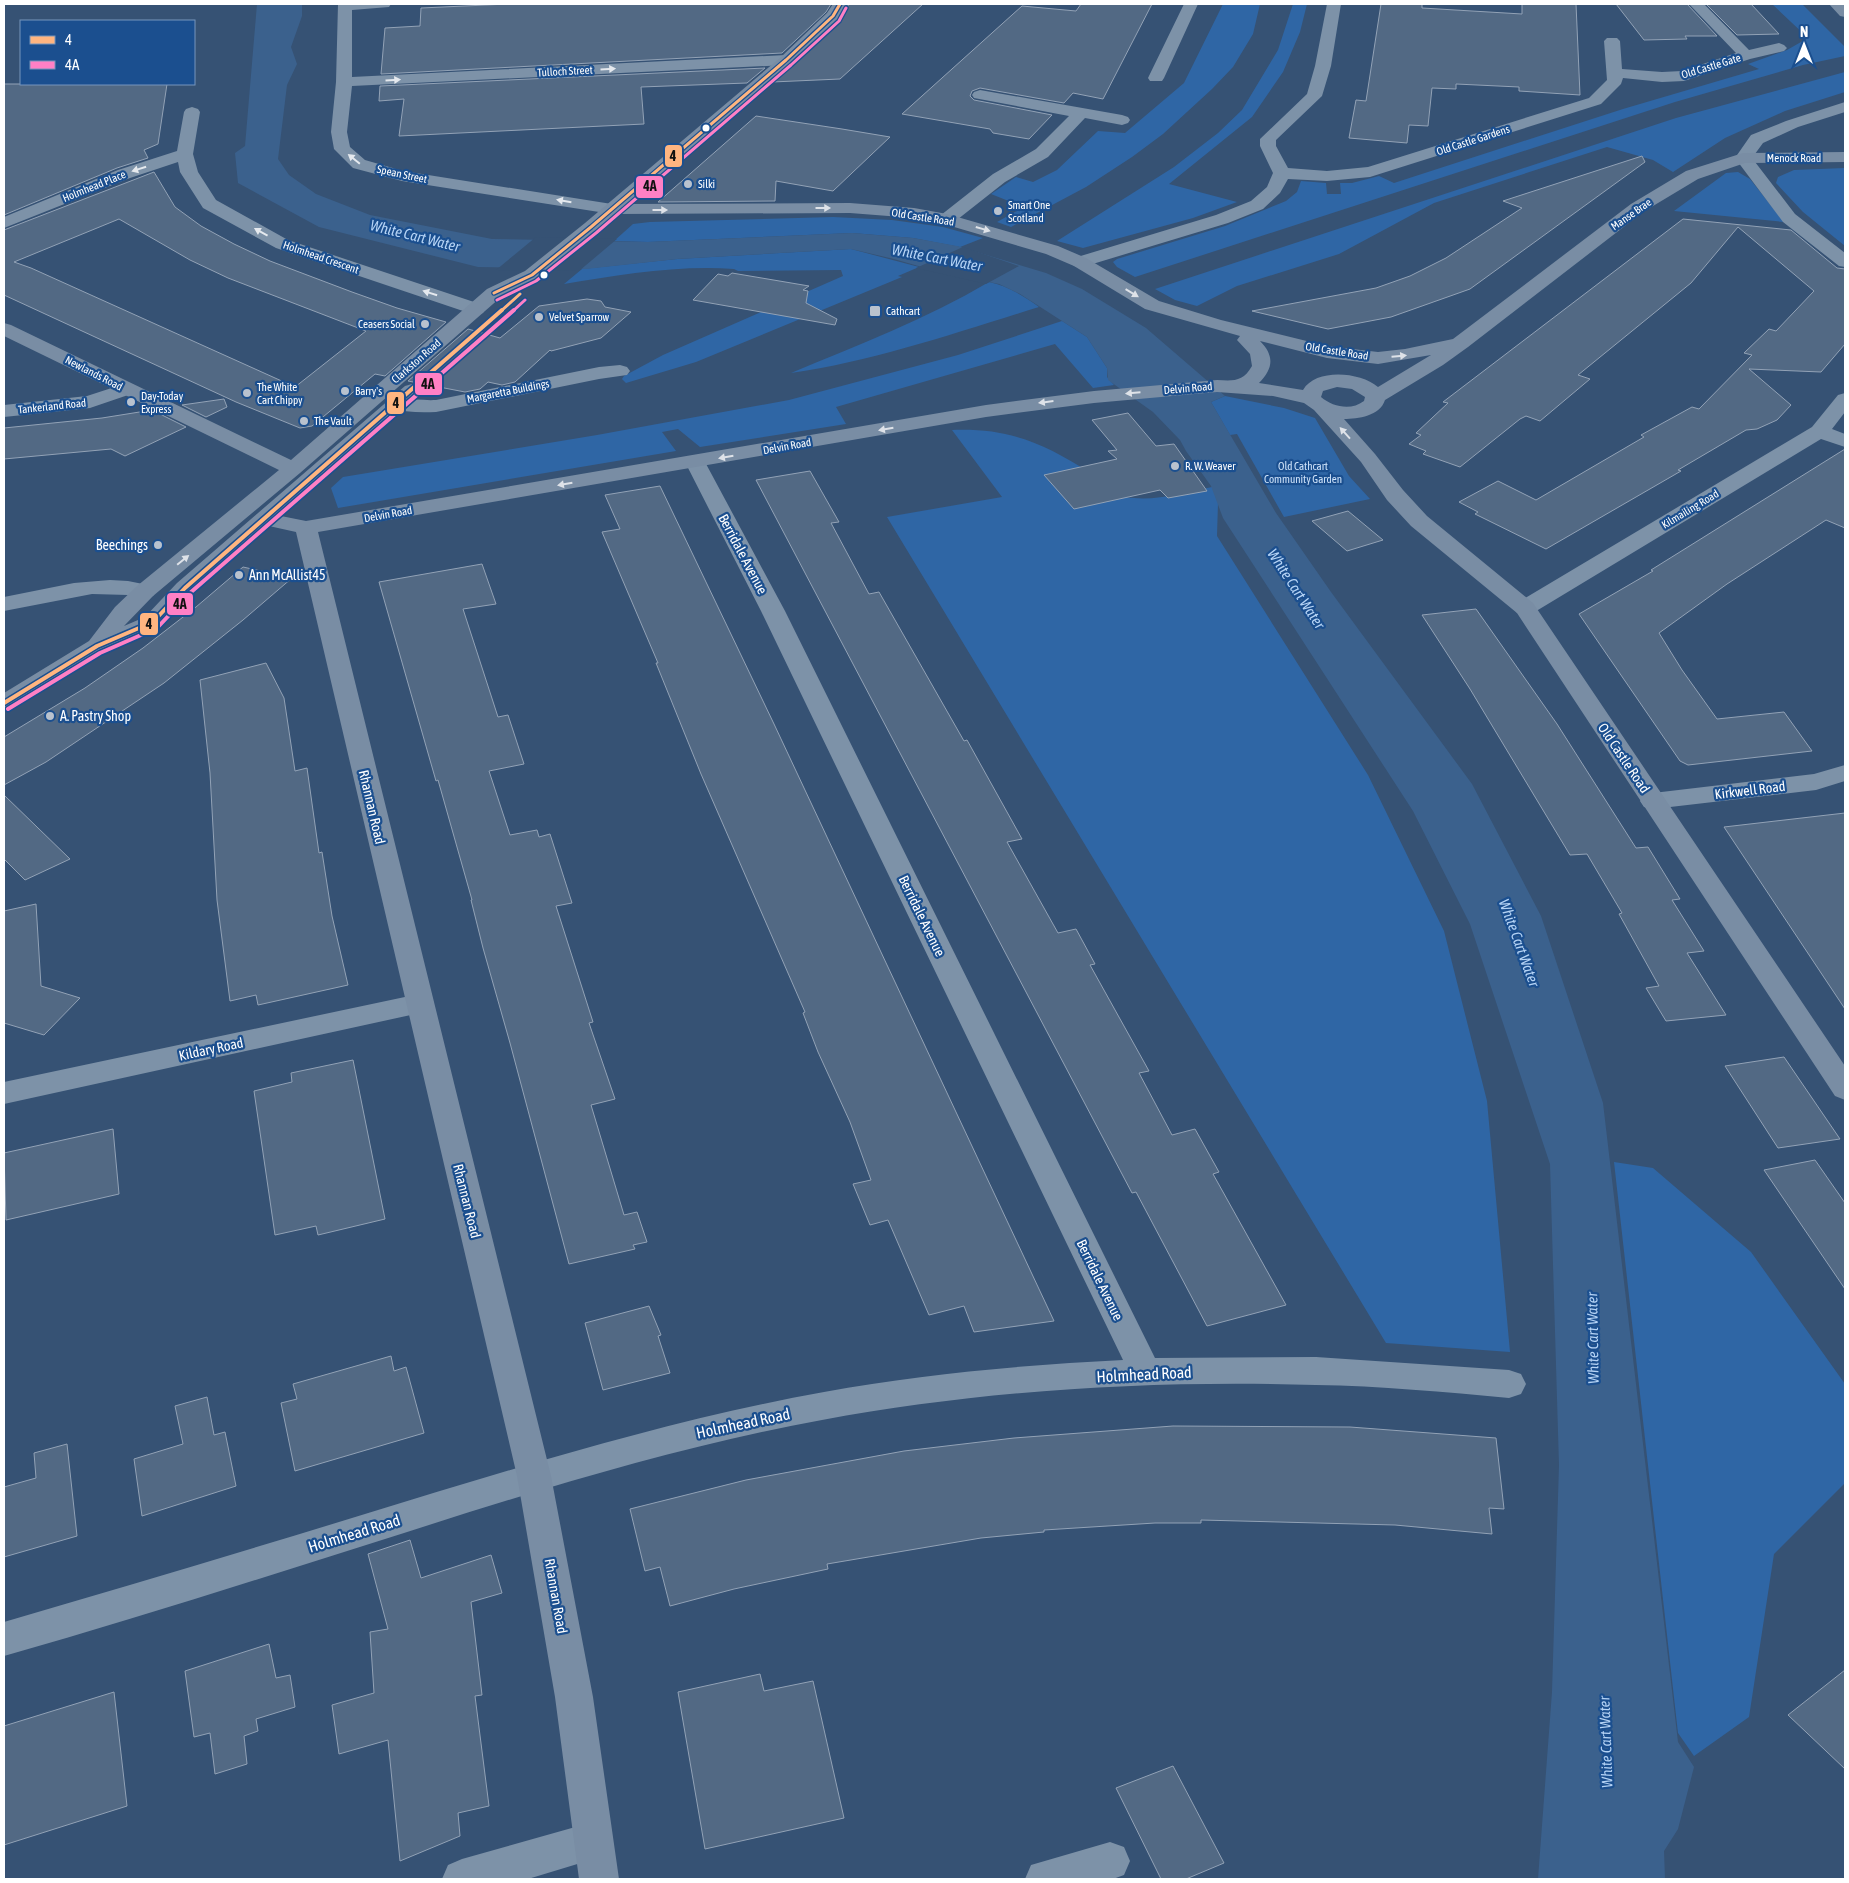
<svg xmlns="http://www.w3.org/2000/svg" width="1849" height="1883" font-family="'Asap Condensed',sans-serif">
<rect width="100%" height="100%" fill="#365274"/>
<path fill="#2f66a5" d="M1223 4H1260L1253 34 1233 67 1212 89 1163 134 1132 157 1086 187 1011 227 997 222 1024 207 991 194 1016 177 1033 182 1057 170 1098 131 1125 133 1184 83Z
M1293 4H1307L1300 32 1283 72 1252 117 1169 184 1237 202 1193 218 1083 248 1057 241 1174 167 1218 133 1242 110 1278 50Z
M1772 4H1802L1845 47V56L1803 65 1675 102 1135 277 1117 267 1113 262 1117 259 1225 226 1286 201 1297 192 1301 181 1326 183 1327 194H1341L1340 183H1352L1379 176 1394 183 1623 109 1759 69 1748 64 1787 50 1808 38Z
M1845 72V92L1785 111 1725 138 1673 172 1653 160 1607 147 1434 203 1339 254 1237 286 1197 306 1175 300 1155 289 1676 118Z
M1845 168V246L1803 212 1776 183 1778 177 1794 170Z
M1738 172 1750 179 1784 222 1674 211 1726 173Z
M833 217 892 220 943 227 983 238 960 247 913 238 852 233 648 242 614 241 633 224 650 222Z
M851 249 919 267 898 276 902 277 696 362 626 383 622 379 624 376 663 355 843 276 841 270 738 271 734 269C677 265 620 275 564 284L582 269 677 259Z
M989 282C1008 286 1024 296 1039 307 958 332 875 361 791 373 858 345 926 319 989 282Z
M1062 321 1087 337 1107 368V377L1114 385 1093 388 1055 344 836 407 846 424 700 447 678 429 662 432 676 451 338 508 331 488 343 477 597 435 789 400 958 355Z
M1225 396 1284 408 1315 418 1349 476 1370 499 1284 517 1237 434 1230 435 1211 402Z
M952 430C1010 428 1043 443 1091 473 1100 479 1116 495 1125 497 1154 502 1184 493 1212 487L1218 503 1217 536 1368 775 1444 931 1487 1101 1510 1352 1386 1343 887 517 1002 497Z
M1614 1162 1653 1168 1751 1252 1845 1384V1483L1774 1554 1749 1717 1694 1756 1678 1733Z"/>
<path fill="#3b618d" d="M257 4H302V16L291 47 297 64 287 85 278 159 289 175 316 194 370 215 492 239 648 242 852 233 913 238 957 246 1046 273 1082 289 1146 328 1225 396 1211 402 1276 513 1331 592 1472 784 1541 916 1603 1103 1678 1742 1694 1767 1678 1829 1664 1851 1665 1879H1538L1552 1692 1559 1465 1550 1164 1470 924 1413 811 1223 518 1211 486 1186 451 1180 440 1153 412 1108 380 1107 368 1087 337 1020 294 999 284 939 272 894 259 851 249 677 259 586 269 478 267 319 227 238 183 235 153 245 146Z"/>
<path fill="#365274" d="M536 237 617 239 579 271 496 270Z
M963 247 1019 266 986 284 916 268Z"/>
<path fill="#526984" stroke="#92a2b6" fill-rule="evenodd" d="M508 4H831L826 12 782 53 381 74 385 28 420 26 421 8Z
M849 4H923L840 79 772 82 839 20Z
M1081 4H1152L1103 99 1073 93 1064 103 980 88 972 91 970 96 974 100 1052 115 1029 139 993 133 990 129 902 114 1022 6 1076 11Z
M1381 4H1422V8L1522 14V4H1576L1580 95 1519 91V87L1456 84V89L1432 88 1428 126 1409 125 1407 143 1349 138 1356 100 1366 101Z
M1616 4H1687L1717 36H1685L1687 39 1644 40Z
M1706 4H1751L1779 34 1737 35Z
M765 68 747 83 641 87 644 124 399 136 404 99 379 101 380 86Z
M4 84H167L158 144 144 150 148 158 117 168 4 215Z
M756 116 842 129 890 137 833 191 776 181 775 201 658 202Z
M1642 156 1645 162 1470 289 1391 317 1328 329 1252 311 1376 288 1410 276 1446 258 1522 208 1503 201Z
M154 172 175 207 201 226 234 244 270 261 352 292 397 308 446 322 385 376 375 374 312 426 300 428 236 402 4 295V230ZM119 219 190 260 228 278 366 331 295 387 31 268 14 262Z
M1683 219 1791 230 1837 268 1845 269V344L1821 372 1749 369 1791 405 1777 420 1757 429 1746 430 1678 470 1681 471 1546 549 1475 514 1478 512 1459 502 1498 481 1536 500 1644 437 1641 435 1692 407 1699 409 1752 355 1744 353 1769 329 1776 331 1814 291 1738 227 1691 283 1578 375 1590 379 1540 421 1526 416 1520 419 1460 467 1423 454 1426 451 1409 444 1421 435 1416 433 1448 403 1443 402Z
M732 273 809 286 803 290 808 291 806 303 837 319 835 325 693 300 718 274 728 276Z
M587 299 601 301 605 307 631 312 601 338 551 351 550 350 515 382 502 385 488 382 480 389 465 392 408 381 468 329 500 338 539 306Z
M224 399 227 407 206 417 182 405Z
M152 410 186 427 125 456 111 449 4 459V428L102 418Z
M1128 413 1156 446 1174 444 1207 491 1168 498 1160 490 1074 509 1044 475 1117 459 1108 451 1117 450 1092 420Z
M1845 449V528L1826 520 1727 584 1659 633 1682 670 1717 719 1784 712 1812 751 1688 765 1680 761 1579 614 1653 571 1651 570Z
M810 471 839 522 831 523 869 594 879 592 964 741 967 740 1022 839 1007 842 1058 933 1076 929 1095 964 1090 965 1149 1071 1139 1073 1172 1135 1195 1129 1219 1172 1213 1174 1286 1305 1207 1326 1136 1192 1132 1193 756 480Z
M660 486 774 724 1054 1321 974 1332 964 1306 929 1315 888 1220 870 1225 853 1184 871 1180 850 1122 818 1052 803 1013 805 1012 701 774 656 663H658L602 532 620 529 605 495Z
M1348 511 1383 540 1347 551 1312 521Z
M482 564 496 604 463 609 498 717 508 715 524 764 489 771 510 835 537 830 539 837 550 834 572 903 556 906 593 1022 589 1023 615 1099 591 1105 624 1215 637 1212 647 1242 633 1245 635 1249 569 1264 510 1043 483 948 471 900H472L438 780 436 781 379 582Z
M243 567 292 578 243 620 164 683 46 762 4 785V737L85 688 143 648 196 607Z
M1476 609 1557 724 1636 848 1648 847 1680 899 1672 900 1704 951 1687 953 1726 1015 1666 1021 1646 988 1659 986 1619 914 1622 913 1587 854 1570 855 1470 689 1422 615Z
M266 663 284 698 295 771 307 768 319 853 322 852 332 916 348 985 258 1005 256 995 230 1001 217 900 210 773 200 680Z
M4 795 70 859 25 880 4 859Z
M1845 813V1009L1724 827Z
M36 904 41 986 80 998 44 1035 4 1023V911Z
M1784 1057 1840 1139 1778 1148 1725 1066Z
M353 1060 385 1219 318 1235 316 1226 275 1235 254 1091 292 1082 291 1073Z
M113 1129 119 1194 6 1220 4 1153Z
M1815 1160 1845 1203V1289L1764 1170Z
M649 1306 661 1335 658 1336 670 1373 603 1390 585 1323Z
M391 1356 394 1371 406 1367 424 1433 295 1471 281 1403 297 1399 293 1384Z
M207 1397 214 1435 225 1432 236 1486 142 1516 134 1459 183 1444 175 1406Z
M1173 1426 1350 1427 1496 1438 1504 1509 1489 1508 1492 1534 1395 1525 1201 1520V1523H1155L1044 1530V1532L981 1538 827 1564 828 1569 734 1589 670 1606 660 1567 645 1571 630 1509 746 1480 904 1451 1014 1438Z
M67 1444 77 1536 4 1557V1487L36 1478 34 1453Z
M410 1540 421 1578 491 1555 502 1593 471 1602 482 1695 475 1696 489 1806 458 1813 460 1836 400 1861 388 1740 339 1754 332 1705 374 1693 370 1632 388 1629 368 1554Z
M269 1644 276 1678 290 1675 295 1707 256 1719 258 1731 244 1736 247 1764 215 1774 210 1733 194 1737 185 1671Z
M1845 1670V1769L1788 1715Z
M760 1674 764 1691 813 1681 844 1818 705 1849 678 1692Z
M114 1692 127 1806 4 1845V1726Z
M1173 1766 1224 1863 1186 1879H1161L1116 1788Z"/>
<g fill="none" stroke-linecap="round" stroke-linejoin="round">
<path fill="#7d92a8" fill-rule="evenodd" d="M338 4H391L389 7 352 10V77L786 55 791 57 794 60 791 63 786 65 352 86 347 132 350 147 365 160 403 171 618 205 621 209 618 213 612 214 402 181 353 168 334 149 331 132 336 82Z
M1184 4H1198L1164 78 1162 81H1150L1148 78Z
M1327 4H1341L1331 66 1322 96 1276 140V146L1288 168 1327 171 1368 167 1589 98 1607 80 1604 41 1607 38H1617L1620 41 1622 69 1662 72 1682 71 1736 53 1689 4H1704L1749 50 1779 43 1784 45 1787 48 1784 51 1750 59 1684 81 1662 82 1623 78 1621 84 1601 104 1370 177 1327 181 1288 179 1280 193 1263 209 1228 223 1086 266 1080 267 1074 266 1071 262 1074 258 1216 215 1251 201 1267 187 1273 173 1260 146V139L1307 94 1315 66Z
M980 90 1122 115 1128 117 1130 120 1128 123 1122 125 1085 118 1048 157 1005 182 953 223 947 224 941 223 938 219 941 215 993 174 1036 149 1069 116 974 98 972 95 974 92Z
M1845 102V112L1798 127 1763 143 1752 158 1795 214 1845 253V267L1839 266 1783 222 1735 158 1751 135 1786 121Z
M192 107 198 109 200 112 193 154 198 172 216 200 288 240 483 305 485 309 483 313 476 315 469 313 276 248 203 208 180 172 178 162 130 178 4 228V217L118 170 177 151 184 112 186 109Z
M620 365 627 367 630 371 627 375 599 379 436 412C419 413 404 412 388 408L385 404 388 400C400 397 422 401 436 400L599 367Z
M127 383 134 385 137 389 134 393 90 408 4 417V405L87 396Z
M1845 393V412L1832 429 1845 434V447L1821 439 1533 613 1525 615 1517 613 1514 608 1517 603 1812 427 1838 395Z
M695 456 702 458 705 462 785 611 1155 1358 1316 1357 1509 1370 1521 1374 1526 1384 1521 1394 1509 1398C1445 1392 1380 1386 1316 1385 1152 1380 984 1390 822 1420 680 1446 541 1489 404 1533 271 1575 138 1618 4 1656V1622C124 1587 245 1551 365 1514 516 1468 668 1420 824 1392 922 1374 1023 1365 1123 1360L761 611 685 462 688 458Z
M110 580 128 581 153 586 156 591 153 596 145 598 128 595 92 594 4 611V597L74 583Z
M1845 765V781L1816 790 1653 809 1644 807 1640 801 1644 795 1653 793 1814 774Z
M419 994 429 997 433 1004 429 1011 4 1104V1082Z
M593 1822 607 1827 613 1841 607 1855 528 1879H442L448 1865 462 1859Z
M1110 1842 1124 1847 1130 1861 1124 1875 1113 1879H1025L1031 1865Z"/>
<path fill="#798da4" fill-rule="evenodd" d="M833 4H847L838 19 791 63 629 204 850 203 914 208 947 214 1058 246 1086 258 1159 301 1221 320 1327 346 1378 352 1405 349 1453 339 1631 204 1686 171 1743 153 1845 152V162L1745 163 1698 179 1643 212 1468 347 1443 365 1385 400C1380 416 1358 419 1344 419L1375 454 1403 490 1427 516 1533 603 1845 1066V1100L1835 1096 1517 613 1411 526 1387 500 1361 462 1314 410 1304 403 1273 396 1217 392 1094 403 986 417 318 532 551 1476 593 1697 619 1879H579L555 1697 517 1476 296 532 269 526 193 593 161 627 105 651 13 708 4 710V693L89 641 115 607 137 586 279 470 4 336V323L11 325 291 460 487 289 525 271 585 223 781 57 827 13ZM850 213 914 218 944 224 1046 254 1074 266 1145 309 1240 336 1237 340 1250 354 1252 366C1243 382 1233 381 1217 380L1094 391 986 405 306 521 281 516 419 394 422 390 419 386 412 384 405 386 177 583 145 617 124 626 153 596 300 473 501 297 539 279 616 214ZM1260 341 1327 358 1378 364 1431 355 1378 387C1360 372 1316 368 1303 390L1259 383C1273 369 1275 356 1260 341ZM1337 387 1352 389 1365 397 1364 401C1351 411 1333 407 1321 397L1323 391Z
M1829 4H1844L1845 17 1840 16Z"/>
<defs>
<path id="bus-1-far1" d="M494 293 532 275 591 227 786 60 833 16 840 4
M501 311 520 294"/>
<path id="bus-1" d="M4 703 97 646 153 622 185 588 502 310"/>
<path id="bus-2-far1" d="M497 300 536 281 596 233 791 65 839 21 846 8
M513 311 525 300"/>
<path id="bus-2" d="M8 709 100 653 157 628 190 593 514 310"/>
</defs>
<use href="#bus-1-far1" stroke="#1b4f8f" stroke-width="5.5"/>
<use href="#bus-1" stroke="#1b4f8f" stroke-width="7"/>
<use href="#bus-2-far1" stroke="#1b4f8f" stroke-width="5.5"/>
<use href="#bus-2" stroke="#1b4f8f" stroke-width="7"/>
<use href="#bus-1-far1" stroke="#ffb580" stroke-width="3"/>
<use href="#bus-1" stroke="#ffb580" stroke-width="4"/>
<use href="#bus-2-far1" stroke="#ff80c5" stroke-width="3"/>
<use href="#bus-2" stroke="#ff80c5" stroke-width="4"/>
</g>
<defs><path id="oneway-solid" d="M-6-.8H1V-3.2L6.5 0L1 3.2V.8H-6Z" transform="scale(1.25)"/></defs>
<g fill="#e5e9ee">
<use href="#oneway-solid" transform="translate(608 69) rotate(-3)"/>
<use href="#oneway-solid" transform="translate(393 80) rotate(-3)"/>
<use href="#oneway-solid" transform="translate(354 159) rotate(-141)"/>
<use href="#oneway-solid" transform="translate(139 169) rotate(162)"/>
<use href="#oneway-solid" transform="translate(564 201) rotate(-170)"/>
<use href="#oneway-solid" transform="translate(261 232) rotate(-151)"/>
<use href="#oneway-solid" transform="translate(430 293) rotate(-162)"/>
</g>
<g fill="#dee2e8">
<use href="#oneway-solid" transform="translate(823 208)"/>
<use href="#oneway-solid" transform="translate(660 210)"/>
<use href="#oneway-solid" transform="translate(983 229) rotate(16)"/>
<use href="#oneway-solid" transform="translate(1132 293) rotate(31)"/>
<use href="#oneway-solid" transform="translate(1399 356) rotate(-5)"/>
<use href="#oneway-solid" transform="translate(1133 393) rotate(175)"/>
<use href="#oneway-solid" transform="translate(1046 402) rotate(173)"/>
<use href="#oneway-solid" transform="translate(886 429) rotate(170)"/>
<use href="#oneway-solid" transform="translate(1345 433) rotate(-132)"/>
<use href="#oneway-solid" transform="translate(726 457) rotate(170)"/>
<use href="#oneway-solid" transform="translate(565 484) rotate(170)"/>
<use href="#oneway-solid" transform="translate(183 560) rotate(-39)"/>
</g>
<g fill="#fff" stroke="#1b4f8f" stroke-width="2">
<circle cx="706" cy="128" r="4.5"/>
<circle cx="544" cy="275" r="4.5"/>
</g>
<g fill="#b9c2ce" stroke="#1b4f8f" stroke-width="2">
<circle cx="688" cy="184" r="5"/>
<circle cx="998" cy="211" r="5"/>
<rect x="869" y="305" width="12" height="12" rx="2.5"/>
<circle cx="539" cy="317" r="5"/>
<circle cx="425" cy="324" r="5"/>
<circle cx="345" cy="391" r="5"/>
<circle cx="247" cy="393" r="5"/>
<circle cx="131" cy="402" r="5"/>
<circle cx="304" cy="421" r="5"/>
<circle cx="1175" cy="466" r="5"/>
<circle cx="158" cy="545" r="5"/>
<circle cx="239" cy="575" r="5"/>
<circle cx="50" cy="716" r="5"/>
</g>
<g text-anchor="middle" stroke-width="4.5" stroke-linejoin="round" paint-order="stroke">
<g font-size="11" fill="#fff" stroke="#1b4f8f">
<text transform="translate(1711 66) rotate(-17)" y="4">Old Castle Gate</text>
<text transform="translate(565 71) rotate(-3)" y="4">Tulloch Street</text>
<text transform="translate(1473 140) rotate(-18)" y="4">Old Castle Gardens</text>
<text x="1794" y="162">Menock Road</text>
<text transform="translate(402 174) rotate(12)" y="4">Spean Street</text>
<text transform="translate(94 186) rotate(-22)" y="4">Holmhead Place</text>
<text transform="translate(1631 214) rotate(-35)" y="4">Manse Brae</text>
<text transform="translate(923 217) rotate(9)" y="4">Old Castle Road</text>
<text transform="translate(321 257) rotate(19)" y="4">Holmhead Crescent</text>
<text transform="translate(1337 351) rotate(9)" y="4">Old Castle Road</text>
<text transform="translate(416 361) rotate(-41)" y="4">Clarkston Road</text>
<text transform="translate(94 373) rotate(27)" y="4">Newlands Road</text>
<text transform="translate(1188 388) rotate(-5)" y="4">Delvin Road</text>
<text transform="translate(508 391) rotate(-11)" y="4">Margaretta Buildings</text>
<text transform="translate(52 406) rotate(-6)" y="4">Tankerland Road</text>
<text transform="translate(787 446) rotate(-10)" y="4">Delvin Road</text>
<text transform="translate(1690 509) rotate(-31)" y="4">Kilmailing Road</text>
<text transform="translate(388 514) rotate(-10)" y="4">Delvin Road</text>
</g>
<g font-size="11" fill="#fff" stroke="#1b4f8f" text-anchor="start">
<text x="698" y="188">Silki</text>
<text x="1008" y="209">Smart One<tspan x="1008" dy="13">Scotland</tspan></text>
<text x="886" y="315">Cathcart</text>
<text x="549" y="321">Velvet Sparrow</text>
<text x="415" y="328" text-anchor="end">Ceasers Social</text>
<text x="257" y="391">The White<tspan x="257" dy="13">Cart Chippy</tspan></text>
<text x="355" y="395">Barry's</text>
<text x="141" y="400">Day-Today<tspan x="141" dy="13">Express</tspan></text>
<text x="314" y="425">The Vault</text>
<text x="1185" y="470">R. W. Weaver</text>
</g>
<g font-size="11" fill="#cfe3fa" stroke="#1b4f8f">
<text x="1303" y="470">Old Cathcart<tspan x="1303" dy="13">Community Garden</tspan></text>
</g>
<g font-size="14" fill="#fff" stroke="#1b4f8f" text-anchor="start">
<text x="148" y="550" text-anchor="end">Beechings</text>
<text x="249" y="580">Ann McAllist45</text>
<text x="60" y="721">A. Pastry Shop</text>
</g>
<g font-size="14" fill="#fff" stroke="#1b4f8f">
<text transform="translate(743 554) rotate(62)" y="5">Berridale Avenue</text>
<text transform="translate(1624 758) rotate(56)" y="5">Old Castle Road</text>
<text transform="translate(1750 790) rotate(-7)" y="5">Kirkwell Road</text>
<text transform="translate(372 807) rotate(77)" y="5">Rhannan Road</text>
<text transform="translate(922 916) rotate(64)" y="5">Berridale Avenue</text>
<text transform="translate(211 1049) rotate(-12)" y="5">Kildary Road</text>
<text transform="translate(467 1201) rotate(76)" y="5">Rhannan Road</text>
<text transform="translate(1100 1280) rotate(64)" y="5">Berridale Avenue</text>
<text transform="translate(556 1596) rotate(80)" y="5">Rhannan Road</text>
</g>
<g font-size="15" font-style="italic" fill="#b5d3f5" stroke="#1b4f8f">
<text transform="translate(415 236) rotate(14)" y="5">White Cart Water</text>
<text transform="translate(937 258) rotate(11)" y="5">White Cart Water</text>
<text transform="translate(1296 589) rotate(57)" y="5">White Cart Water</text>
<text transform="translate(1519 943) rotate(70)" y="5">White Cart Water</text>
<text transform="translate(1593 1338) rotate(-91)" y="5">White Cart Water</text>
<text transform="translate(1606 1742) rotate(-92)" y="5">White Cart Water</text>
</g>
<g font-size="16" fill="#fff" stroke="#1b4f8f">
<text transform="translate(1144 1374) rotate(-3)" y="6">Holmhead Road</text>
<text transform="translate(743 1423) rotate(-12)" y="6">Holmhead Road</text>
<text transform="translate(354 1533) rotate(-17)" y="6">Holmhead Road</text>
</g>
</g>
<g stroke="#1b4f8f" stroke-width="2">
<rect x="664" y="144" width="19" height="24" rx="5" fill="#ffb580"/>
<rect x="635" y="175" width="29" height="24" rx="5" fill="#ff80c5"/>
<rect x="414" y="372" width="29" height="24" rx="5" fill="#ff80c5"/>
<rect x="386" y="391" width="19" height="24" rx="5" fill="#ffb580"/>
<rect x="166" y="592" width="28" height="24" rx="5" fill="#ff80c5"/>
<rect x="139" y="612" width="20" height="24" rx="5" fill="#ffb580"/>
</g>
<g font-size="14" text-anchor="middle" font-weight="bold" fill="#111">
<text x="673" y="161">4</text>
<text x="650" y="191">4A</text>
<text x="428" y="389">4A</text>
<text x="396" y="408">4</text>
<text x="180" y="609">4A</text>
<text x="149" y="629">4</text>
</g>
<rect width="1849" height="1883" fill="none" stroke="#ffffff" stroke-width="10"/>
<rect x="20" y="20" width="175" height="65" fill="#1b4f8f" stroke="#7695bc"/>
<rect x="30" y="36" width="25" height="8" fill="#ffb580" stroke="#7695bc"/>
<text x="65" y="45" font-size="15" fill="#ffffff">4</text>
<rect x="30" y="61" width="25" height="8" fill="#ff80c5" stroke="#7695bc"/>
<text x="65" y="70" font-size="15" fill="#ffffff">4A</text>
<g transform="translate(1804 45)" stroke="#1b4f8f" stroke-width="4" paint-order="stroke">
<path d="M0-4L9 19L0 12L-9 19Z" fill="#ffffff"/>
<text y="-8" font-size="14" font-weight="bold" text-anchor="middle" fill="#ffffff">N</text>
</g>
</svg>
